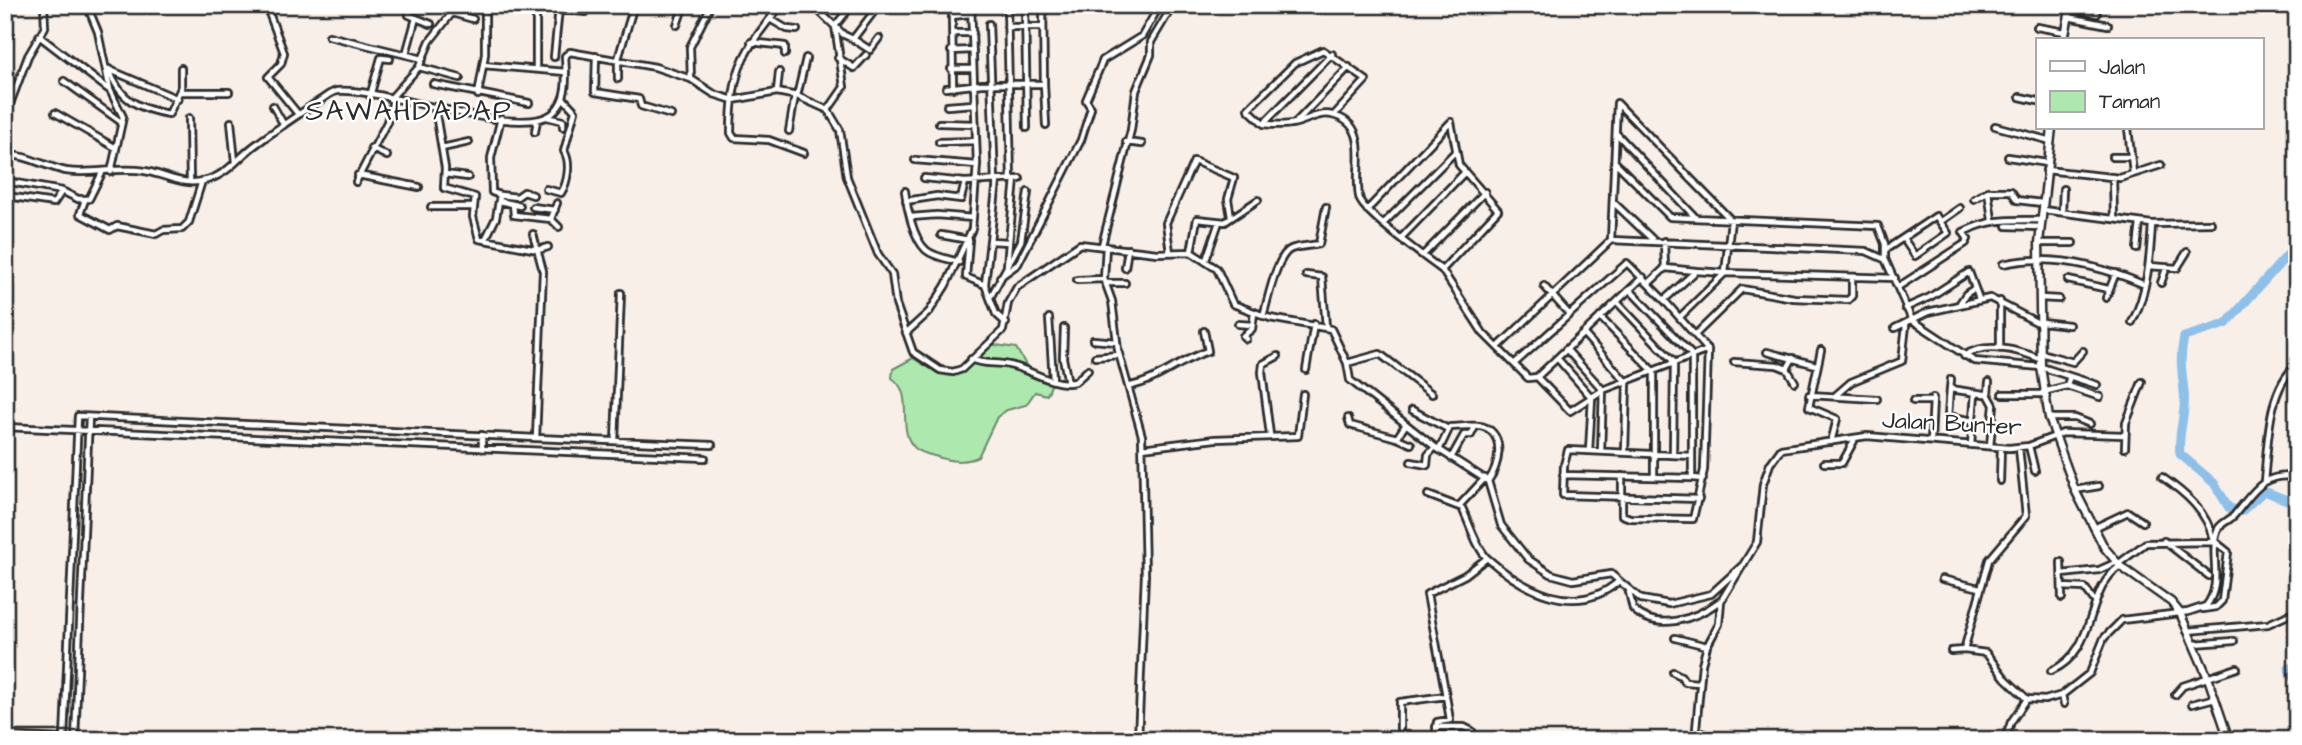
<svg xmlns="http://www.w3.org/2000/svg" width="2302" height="745" font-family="'Architects Daughter',sans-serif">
<rect width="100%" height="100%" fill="#f8efe8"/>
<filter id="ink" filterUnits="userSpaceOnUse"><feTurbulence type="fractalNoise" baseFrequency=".0143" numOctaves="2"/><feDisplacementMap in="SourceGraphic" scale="14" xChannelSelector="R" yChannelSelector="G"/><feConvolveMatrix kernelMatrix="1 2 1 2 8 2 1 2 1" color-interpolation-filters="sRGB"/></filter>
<g filter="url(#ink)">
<path fill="#ade8ae" stroke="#6c8a6c" stroke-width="2" d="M989 344 1016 348 1029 370 1052 383 1047 395 1035 392 1026 405 1007 410 997 417 978 457C967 462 952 462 941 458 932 455 922 454 915 448 895 430 916 394 892 378L893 369 913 358C954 385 956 374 989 344Z"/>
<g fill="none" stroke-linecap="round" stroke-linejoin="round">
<path stroke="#8ec0ea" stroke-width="9" d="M2297 244 2226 324 2184 337C2179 362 2182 368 2184 392 2187 413 2177 433 2180 454L2214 483 2229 508 2242 511 2264 491 2297 504
M2297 667 2289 668 2290 674 2297 681
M2256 740 2287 737 2297 722"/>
<defs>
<path id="street" d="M87 5 98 32 110 90 123 117 111 172
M266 5 284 53 281 64 268 77 298 114
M622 5 634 9
M676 5 683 7
M781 5C743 52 731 69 731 133L734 138 769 140 804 153
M821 5V13L844 35 853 39 879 5
M1007 5 1011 180
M1025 5 1027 128
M1043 5 1044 84
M530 7 586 12 588 5
M2070 8 2097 14
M452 13 473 19
M2068 17 2108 25
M416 18 431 24
M770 19 787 29 797 30
M989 24 995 181
M677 25 684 5
M1007 27H1043
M2037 27 2065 32
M952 33H973
M39 36 108 89
M329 36 423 59
M853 39 870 50 879 38
M751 42 785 46V54
M951 51 973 50
M406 54 416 18 409 15 411 5
M596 56 595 92 639 99 641 106 671 115
M554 57 559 8
M838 58 854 68 866 55
M483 65 566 72
M419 67 460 78
M108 69 178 99
M109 69C119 100 139 109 169 114L181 88V68
M536 69V7
M951 69H973
M618 79V59L634 5
M691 79 690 47 708 11
M64 81 121 122
M433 84 529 103
M946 88 982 84H1044L1046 125
M953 88 952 16 970 14
M180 92H229
M777 92 779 72
M478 95 485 54V5
M370 96 381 58 390 59
M797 96 806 58
M2020 97 2038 101
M390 99 419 67 430 41 452 13V5
M10 104 28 56 45 27 44 5
M273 106 284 125
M947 106 974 104
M435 108 445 168 444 188 475 197 473 217 479 239 538 250 548 247
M828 110 844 87 835 26 852 5
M55 113 116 148
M1334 115 1366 80 1323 50 1295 63 1248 109 1264 124C1274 125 1285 126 1296 123 1307 120 1320 112 1332 115 1375 125 1351 174 1360 200 1366 215 1426 258 1442 270L1498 210 1459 165 1451 122
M547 117 563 121V127
M189 118 190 182
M1297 121 1349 67
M231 122 235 162
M939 123 975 124
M1264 123 1332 54
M1995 126 2051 141
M2128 128 2133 173
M789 131 795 96
M535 132 537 120
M1616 133 1696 218
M939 142 976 141
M1126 142 1142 144
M371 148 387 156
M442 148 469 142
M5 155C27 154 45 167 66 171 92 175 120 166 145 171 167 175 184 187 207 180 229 174 240 155 258 143 278 128 298 115 319 101 325 98 330 92 337 91 381 86 523 142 554 112 569 97 566 75 565 56L570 52 655 67 691 79 714 94 733 100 777 92 797 96 828 110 840 130 847 177 878 254 892 274 896 304 913 352 940 370 953 372 962 369 1003 330 1008 303 1017 287 1080 244 1157 253 1191 252 1217 269 1233 304 1270 318 1331 329 1347 363 1350 380 1435 447 1488 481 1501 525 1528 559 1551 574 1573 580 1611 574 1641 599 1669 604 1711 594 1744 564
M2008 157 2047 163
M2112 157H2130
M915 160 977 165
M1615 162 1670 217 1878 226 1885 244V259L1912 320 1974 361 2041 367 2097 385
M2046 170 2120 178 2161 165
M445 174 468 177
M358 175 419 187
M924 178 965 182 1020 179
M2113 178 2114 219
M5 181 62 191
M356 182 387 122 393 100
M546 189 561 193C568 182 571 162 564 151L575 111 563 98
M905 191C907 208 913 238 926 250 934 257 949 259 959 262
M1988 191 1992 220
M500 195 517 197 524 192 533 195
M7 196 54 203 62 191 78 199H89L102 173
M1974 199 1988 191H2011L2017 200 2042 203
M85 200 80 214 110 230 117 226 156 234 163 230 182 229 189 222 202 181
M499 201 513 204
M906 201 937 196 961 199 965 182
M1613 202 1652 239
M520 206 513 204 514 215 551 219 559 227
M431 207H474
M533 207 555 210
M1367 210 1451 122
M2043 210 2152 224 2211 223
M2062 212 2063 189
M911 217 937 215 973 218
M551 219 557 203
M1940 222 1960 208
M1384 223 1454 153
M2007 226 2040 227
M941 235 969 240 966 277 985 285 996 314 1006 323
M1401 238 1464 173
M485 240 496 218 500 195 492 192 491 158 501 118
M1611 240 1866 251 1884 259
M990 241 1009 242 1015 179
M1664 241 1665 268
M2039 243H2073
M1102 245 1131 130 1136 91 1151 55V42L1173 5
M1106 246 1104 279 1112 301 1118 350 1142 436 1145 575 1138 740
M2137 249 2140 223
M1885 250 1936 216 1948 233 1915 256 1903 238
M1170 252 1166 223 1194 161 1234 178 1228 199 1231 217
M1191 252 1197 219 1225 222 1258 200
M1423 255 1485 192
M1206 260 1219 222
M2003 264C2051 253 2101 266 2145 285
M1007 266 1009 242
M2149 266 2177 268 2187 252
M1125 268 1128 249
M1442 270 1483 333 1528 378 1537 377 1643 277
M1306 275 1322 277 1326 327
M1000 277 1018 264 1081 140 1091 108 1086 100 1103 60 1142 36 1160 5
M1077 280 1104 279
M2068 280 2108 289
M1105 283H1125
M1649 283 1665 268 1696 271
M2161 283 2166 269
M985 284 997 181
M1544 286 1568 313
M1898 287 1966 243 1968 239 1963 232C1992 218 2009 220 2040 220
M1630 290 1692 355V478L1703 479
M991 296 1021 241 1028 192
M2040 298 2059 299
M2106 298 2116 273
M2000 301V349
M1617 302 1674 362 1673 454
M1960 303 1966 294 1975 288
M1905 308 1930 297 1969 272 1979 299
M1263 316C1268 301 1276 255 1291 249 1299 246 1310 246 1319 244L1326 207
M1600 317 1654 372V477
M1680 317 1725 273 1895 278
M1049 318 1053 380
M2041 322 2069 325
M2132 322C2148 292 2150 257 2152 224
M1238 324 1252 325
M1064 328 1063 358 1068 383 1075 382 1088 370
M1895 328 1928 312 1990 298 2040 324
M906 333 929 312 946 285 972 229 977 164 971 5
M1583 333 1627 383 1625 451
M1696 334 1742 289 1794 298 1848 300 1852 296V279
M1246 339 1243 336 1252 329 1254 313
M1093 340 1117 342
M1498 347 1611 240 1617 103 1731 220 1725 273 1696 271 1664 300 1627 263 1514 364
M1566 349 1603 390 1601 451
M1821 350 1809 407 1837 419 1831 442
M1767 352 1816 365
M2041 353 2073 362 2083 351
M1964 356C1985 341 2019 350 2040 359
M1095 357 1119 355
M1557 358 1592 398 1589 451
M971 359C983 365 996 362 1009 365 1029 369 1048 383 1068 383
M1734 362 1777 365 1787 369 1793 358
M1347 363 1380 354 1432 394
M1787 369 1795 382
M1306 370 1314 324
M1537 377 1570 411 1603 390 1708 350 1664 300
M1951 379 1950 389 1984 394H1988L1989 382
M2069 379 2067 386 2100 397
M1131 386C1159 380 1180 360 1208 351L1204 331
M1950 389 1948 416 1973 421
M2043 392 2067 386
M1988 394 1994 405 1990 446
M2002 394H2043
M1809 395 1877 399
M1836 395 1851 382 1902 361 1906 325
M1913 401H1933
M1412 410 1448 429
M1348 418 1350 425 1397 438 1406 424
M2049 418H2075L2090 424
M5 427 705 458
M1270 435 1262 372 1263 364 1278 356
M536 438 712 445
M1397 438 1411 444
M615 441 621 293
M1931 441 1933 398
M1971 445 1975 393
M2029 446 2035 471
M1142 448 1215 439 1298 436 1303 394
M2125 448 2126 423 2142 382
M482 449V435
M1439 450 1450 427C1460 427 1475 424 1484 427 1506 435 1499 467 1488 481
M1692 456 1568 450 1564 465 1563 495 1699 499
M1451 458 1464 435H1471L1475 427
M1411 462 1427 465 1428 455 1435 447
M1824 463H1842L1854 441
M1563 475 1692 478
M1622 476V515L1630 518 1693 519 1704 470 1708 350
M2162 477C2185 493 2208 512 2213 540L2228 552 2222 601 2216 607 2203 609
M2000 481 2001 447
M2264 481C2268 446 2267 388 2297 365
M2075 490 2099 486
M1428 495 1462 508C1469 522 1476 547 1487 558 1523 590 1576 619 1619 581
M1459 506 1485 478
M2094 528 2128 512 2143 522
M2164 541 2209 576
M2061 562 2062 598
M2118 564 2146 543 2214 542
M2062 574 2099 570 2117 562
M1942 579 1980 588
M2062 587 2085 588 2096 603
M1629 592 1633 609C1657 633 1696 619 1720 601
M2187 631 2268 624 2297 611
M1675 638 1707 646
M2194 644 2234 641
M1964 650 1986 653 2005 678 2027 699 2045 700 2062 695 2090 673 2104 638 2122 620 2188 612 2206 606C2224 584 2209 555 2217 531 2220 522 2231 521 2236 513 2255 490 2264 472 2297 477
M1951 651 1964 650 1989 560 2026 516 2019 448
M2051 671C2099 650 2084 591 2120 566
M1673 672 1681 676 1685 682 1700 683
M2062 695 2064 704
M2175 695 2183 686 2237 668
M2192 704 2215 698
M1436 727H1464L1472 731
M1400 729V702L1446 696 1427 594 1465 575 1487 558
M1697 731 1720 740
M5 736 63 739
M64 738 78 416 536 438 543 271 533 234
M1634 738 1641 740
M75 739 89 417
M1435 740 1437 722 1450 720 1446 696
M1695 740 1702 664 1707 646 1719 624 1721 601 1757 542 1763 484 1770 464 1781 449 1867 436 2009 448 2029 446 2063 433 2124 435
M2005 740 2011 722 2027 699
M2295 740 2297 737"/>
<path id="secondary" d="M2064 40 2071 5
M2052 128 2039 243 2041 367 2049 418 2075 490 2104 547 2120 566 2171 602 2180 613 2208 678 2229 740"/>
</defs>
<use href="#street" stroke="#2b2b2b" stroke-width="10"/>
<use href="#secondary" stroke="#2b2b2b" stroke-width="11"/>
<use href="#street" stroke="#fff" stroke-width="4.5"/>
<use href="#secondary" stroke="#fff" stroke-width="6"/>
</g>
</g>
<g text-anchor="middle" stroke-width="5" stroke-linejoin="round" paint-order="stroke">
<g font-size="24" fill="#2b2b2b" stroke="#fff">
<text transform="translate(1952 423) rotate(3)" y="8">Jalan Bunter</text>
</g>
<g font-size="28" letter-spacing="2" fill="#2b2b2b" stroke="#fff">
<text x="409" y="120">SAWAHDADAP</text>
</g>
</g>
<rect width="2302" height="745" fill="none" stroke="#fff" stroke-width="28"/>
<rect x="14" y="14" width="2274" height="717" fill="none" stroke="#2b2b2b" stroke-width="2.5" filter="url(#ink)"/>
<rect x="2036" y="38" width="228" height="91" fill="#ffffff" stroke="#aaaaaa" stroke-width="2"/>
<rect x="2050" y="61" width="35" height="10" fill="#ffffff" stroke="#aaaaaa" stroke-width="2"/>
<text x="2099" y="74" font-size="21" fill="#2b2b2b">Jalan</text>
<rect x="2050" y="91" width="35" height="21" fill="#ade8ae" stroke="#aaaaaa" stroke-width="2"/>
<text x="2099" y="108" font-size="21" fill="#2b2b2b">Taman</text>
</svg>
